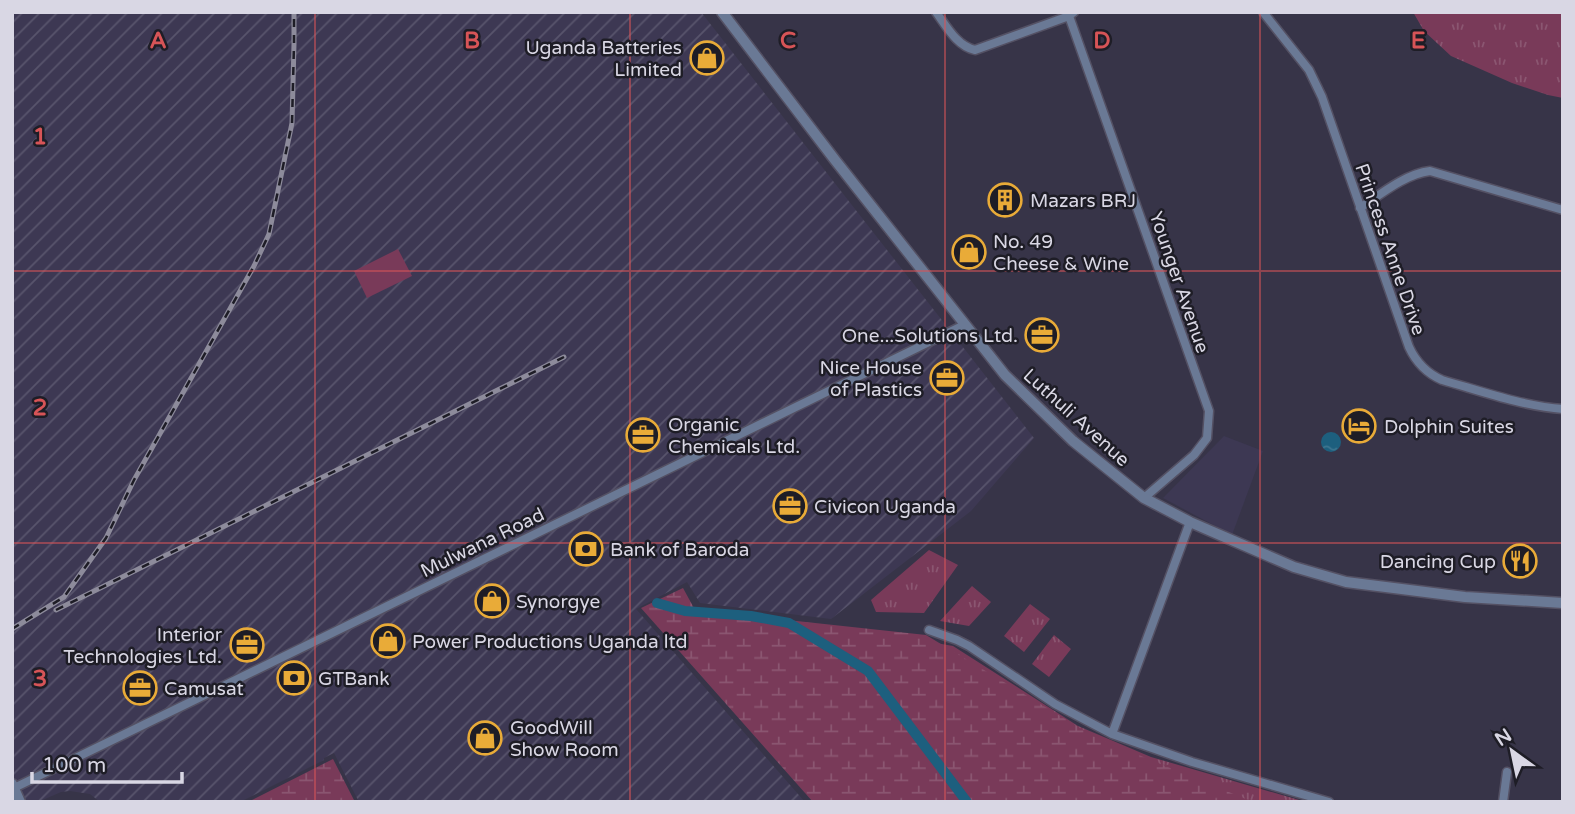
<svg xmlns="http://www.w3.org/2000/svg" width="1575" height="814" font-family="'Varela Round',sans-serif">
<defs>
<pattern id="industrial-furrows" width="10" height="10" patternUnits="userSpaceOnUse" patternTransform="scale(1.75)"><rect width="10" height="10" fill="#3d3853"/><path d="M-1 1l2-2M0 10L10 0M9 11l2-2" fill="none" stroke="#58546c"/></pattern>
<pattern id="grass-tufts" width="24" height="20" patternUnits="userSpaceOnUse" patternTransform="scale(1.75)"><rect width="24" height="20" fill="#793a59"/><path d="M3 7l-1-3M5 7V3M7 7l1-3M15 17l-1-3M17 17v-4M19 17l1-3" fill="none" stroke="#8b5671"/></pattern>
<pattern id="wetland-marsh" width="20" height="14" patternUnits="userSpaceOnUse" patternTransform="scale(1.75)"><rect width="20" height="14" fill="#793a59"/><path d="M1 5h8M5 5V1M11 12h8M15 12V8" fill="none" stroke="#8b5671"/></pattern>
<pattern id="water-ripples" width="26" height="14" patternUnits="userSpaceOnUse" patternTransform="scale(1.75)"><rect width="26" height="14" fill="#1d5f7e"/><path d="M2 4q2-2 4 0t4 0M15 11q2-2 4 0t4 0" fill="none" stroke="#3d7590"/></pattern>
</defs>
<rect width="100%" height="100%" fill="#373448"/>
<path fill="#3d3853" d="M1224 436 1263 451 1232 535 1163 498Z"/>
<path fill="url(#industrial-furrows)" d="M12 12H701L1034 438 971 511 831 619 700 603 687 582 636 609 805 802H359L334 753 324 758V760L240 802H100L90 794 70 791 61 792 38 802H12Z"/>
<path fill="url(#grass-tufts)" d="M1413 12H1563V98L1548 95 1512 83 1451 56 1424 31Z
M929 550 958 565 924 613 876 612 871 600Z
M972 586 991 602 969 626 940 621Z
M1030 604 1050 619 1024 652 1004 636Z
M1054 635 1071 649 1049 677 1032 664Z
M913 639 953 646 1078 726 1151 757 1306 802H1245L1105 756Z"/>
<path fill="url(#wetland-marsh)" d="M683 588 695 610 926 635 1095 737 1253 802H813L641 608Z
M333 759 355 802H248Z"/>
<path fill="#793a59" d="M398 249 412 276 367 298 354 271Z"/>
<path fill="url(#water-ripples)" d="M1321 442a10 10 0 1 1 20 0a10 10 0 1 1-20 0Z"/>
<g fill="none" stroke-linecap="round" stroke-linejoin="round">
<path stroke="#1d5f7e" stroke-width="10" d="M657 603 685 611 751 616 789 623 868 671 967 802"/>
<defs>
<path id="minor" d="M936 12C947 27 957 46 975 50L1069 16 1074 12
M1263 12 1309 70 1322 97 1409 347C1416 362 1426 373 1442 380 1481 391 1522 406 1563 409
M1069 16 1209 411 1207 438 1194 455 1144 498
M1360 208C1381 194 1405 174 1430 171L1563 210
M929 630 957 640 969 646 1055 704 1112 734 1192 762 1329 802
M1112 734 1190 522
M14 788 964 325
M1503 802 1507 772"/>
<path id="tertiary" d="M722 12 835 160 1005 375 1073 441 1144 498 1190 522 1294 567 1346 582 1465 597 1563 603
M12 784 20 802"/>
</defs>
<use href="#minor" stroke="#545164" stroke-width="11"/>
<use href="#tertiary" stroke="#545164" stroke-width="13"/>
<use href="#minor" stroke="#6a7995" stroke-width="8"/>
<use href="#tertiary" stroke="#6a7995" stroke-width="10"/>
<defs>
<path id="rail" d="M56 610 564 357
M12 629 64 597 106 538 134 480 254 266 269 234 292 123 294 44V12"/>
</defs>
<use href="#rail" stroke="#8d8b9b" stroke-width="5"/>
<use href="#rail" stroke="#1e1d26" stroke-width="2.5" stroke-dasharray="8" stroke-linecap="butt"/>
</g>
<path fill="none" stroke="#d75457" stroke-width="2" stroke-opacity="0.55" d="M315 12V802M630 12V802M945 12V802M1260 12V802M12 271H1563M12 543H1563"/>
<defs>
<symbol id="shop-ring" viewBox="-11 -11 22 22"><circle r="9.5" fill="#1e1d26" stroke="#e9ab38" stroke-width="1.5"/><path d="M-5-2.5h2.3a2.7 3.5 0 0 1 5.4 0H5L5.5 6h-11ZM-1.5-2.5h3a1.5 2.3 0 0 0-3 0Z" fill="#e9ab38"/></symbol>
<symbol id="building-ring" viewBox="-11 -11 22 22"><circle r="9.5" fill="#1e1d26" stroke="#e9ab38" stroke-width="1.5"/><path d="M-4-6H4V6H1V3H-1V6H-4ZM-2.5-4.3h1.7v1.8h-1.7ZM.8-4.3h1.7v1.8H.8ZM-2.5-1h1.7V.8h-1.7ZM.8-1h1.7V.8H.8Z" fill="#e9ab38"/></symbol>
<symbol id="office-ring" viewBox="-11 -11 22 22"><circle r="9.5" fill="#1e1d26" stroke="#e9ab38" stroke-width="1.5"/><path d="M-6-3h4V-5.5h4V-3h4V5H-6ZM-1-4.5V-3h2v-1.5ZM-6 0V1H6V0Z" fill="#e9ab38"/></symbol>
<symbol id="hotel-ring" viewBox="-11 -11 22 22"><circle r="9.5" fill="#1e1d26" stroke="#e9ab38" stroke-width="1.5"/><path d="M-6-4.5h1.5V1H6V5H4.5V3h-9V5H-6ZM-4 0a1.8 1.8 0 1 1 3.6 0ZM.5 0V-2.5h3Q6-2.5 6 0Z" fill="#e9ab38"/></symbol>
<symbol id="bank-ring" viewBox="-11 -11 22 22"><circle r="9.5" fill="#1e1d26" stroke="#e9ab38" stroke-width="1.5"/><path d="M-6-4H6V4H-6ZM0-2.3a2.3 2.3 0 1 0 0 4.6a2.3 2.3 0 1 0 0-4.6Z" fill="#e9ab38"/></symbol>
<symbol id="restaurant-ring" viewBox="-11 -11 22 22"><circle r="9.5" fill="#1e1d26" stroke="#e9ab38" stroke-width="1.5"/><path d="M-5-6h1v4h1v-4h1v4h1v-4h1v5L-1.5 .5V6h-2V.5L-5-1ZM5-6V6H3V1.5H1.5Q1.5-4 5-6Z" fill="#e9ab38"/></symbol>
</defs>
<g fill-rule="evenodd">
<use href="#shop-ring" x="688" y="39" width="38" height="38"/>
<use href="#building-ring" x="986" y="181" width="38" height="38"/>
<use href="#shop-ring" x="950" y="233" width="38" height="38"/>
<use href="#office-ring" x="1023" y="316" width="38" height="38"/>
<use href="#office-ring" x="928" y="359" width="38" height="38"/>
<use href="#hotel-ring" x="1340" y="407" width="38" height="38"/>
<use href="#office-ring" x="624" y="416" width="38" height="38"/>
<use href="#office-ring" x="771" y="487" width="38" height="38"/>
<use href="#bank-ring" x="567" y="530" width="38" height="38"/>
<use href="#restaurant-ring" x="1501" y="542" width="38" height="38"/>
<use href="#shop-ring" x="473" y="582" width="38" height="38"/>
<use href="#shop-ring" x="369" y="622" width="38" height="38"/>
<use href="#office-ring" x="228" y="626" width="38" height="38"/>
<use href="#bank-ring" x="275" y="659" width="38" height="38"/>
<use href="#office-ring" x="121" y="669" width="38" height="38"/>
<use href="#shop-ring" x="466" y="719" width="38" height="38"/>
</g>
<g text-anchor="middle" stroke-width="5" stroke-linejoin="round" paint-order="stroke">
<g font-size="19" fill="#d9d7e4" stroke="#1e1d26" text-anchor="start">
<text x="682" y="54" text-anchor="end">Uganda Batteries<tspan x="682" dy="22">Limited</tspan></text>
<text x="1030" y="207">Mazars BRJ</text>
<text x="993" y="248">No. 49<tspan x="993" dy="22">Cheese &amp; Wine</tspan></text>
<text x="1018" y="342" text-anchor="end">One...Solutions Ltd.</text>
<text x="922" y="374" text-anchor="end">Nice House<tspan x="922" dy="22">of Plastics</tspan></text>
<text x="668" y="431">Organic<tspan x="668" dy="22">Chemicals Ltd.</tspan></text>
<text x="1384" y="433">Dolphin Suites</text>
<text x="814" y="513">Civicon Uganda</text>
<text x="610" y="556">Bank of Baroda</text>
<text x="1496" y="568" text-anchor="end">Dancing Cup</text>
<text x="516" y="608">Synorgye</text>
<text x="222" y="641" text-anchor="end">Interior<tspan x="222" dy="22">Technologies Ltd.</tspan></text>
<text x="412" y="648">Power Productions Uganda ltd</text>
<text x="318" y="685">GTBank</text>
<text x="164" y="695">Camusat</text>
<text x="510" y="734">GoodWill<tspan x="510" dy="22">Show Room</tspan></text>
</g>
<g font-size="19" fill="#d9d7e4" stroke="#1e1d26">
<text transform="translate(1391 249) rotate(71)" y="7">Princess Anne Drive</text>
<text transform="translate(1180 282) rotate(71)" y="7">Younger Avenue</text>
<text transform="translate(1077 417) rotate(42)" y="7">Luthuli Avenue</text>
<text transform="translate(482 542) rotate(-26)" y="7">Mulwana Road</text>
</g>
</g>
<g font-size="23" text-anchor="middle" font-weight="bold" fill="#d75457" stroke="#1e1d26" stroke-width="5" stroke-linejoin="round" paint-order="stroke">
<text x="158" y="48">A</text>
<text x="472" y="48">B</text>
<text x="788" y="48">C</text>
<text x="1102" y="48">D</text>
<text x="1418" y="48">E</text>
<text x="40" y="144">1</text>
<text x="40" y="415">2</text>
<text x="40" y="686">3</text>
</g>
<rect width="1575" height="814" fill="none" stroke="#d9d7e4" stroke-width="28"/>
<g transform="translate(1512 751) rotate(327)" stroke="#1e1d26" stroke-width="5" paint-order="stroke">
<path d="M0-5L12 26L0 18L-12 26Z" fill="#d9d7e4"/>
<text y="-10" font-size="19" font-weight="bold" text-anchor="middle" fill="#d9d7e4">N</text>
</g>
<path d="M32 772v10h150v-10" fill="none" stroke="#d9d7e4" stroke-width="3.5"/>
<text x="42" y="772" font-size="21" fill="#d9d7e4" stroke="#1e1d26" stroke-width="5" paint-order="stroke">100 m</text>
</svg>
